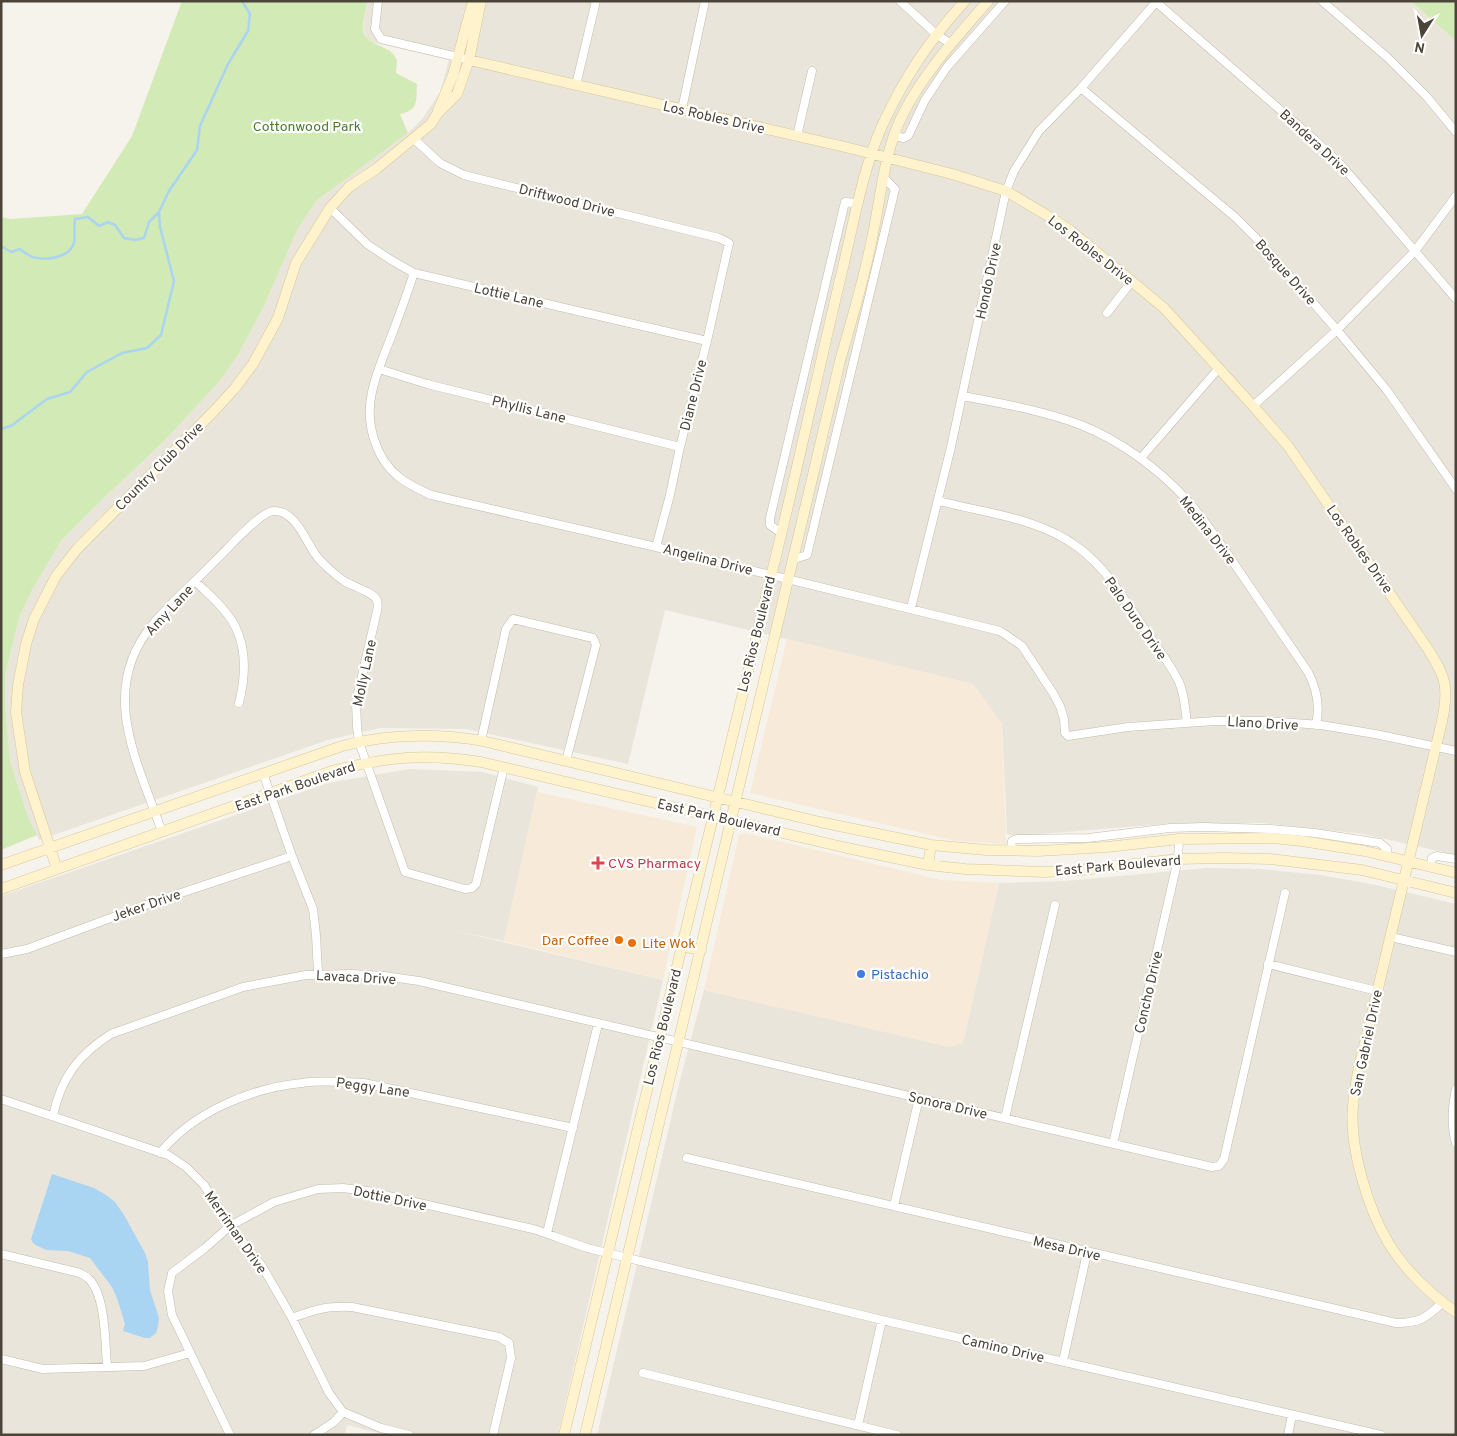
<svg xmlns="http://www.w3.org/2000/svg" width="1457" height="1436" font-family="Overpass,sans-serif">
<rect width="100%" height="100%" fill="#f6f3ec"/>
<path fill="#eae5da" d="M367 1H1411L1456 41V855L1363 834 1262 823H1177L1015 836 1007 834 1002 724 973 684 665 610 628 764 466 729 380 728 328 740 39 840 28 817 10 761 5 703V676L11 652 19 618 31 592 61 541 104 498 164 441 219 382 238 355 264 306 297 230 316 201 408 133 423 118 440 92 449 60 372 42 367 38 363 29Z
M409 769 483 772 538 787 504 941 452 930 663 980 558 1435H386L347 1425 345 1435H1V896L328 783Z
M1206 868 1261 869 1321 875 1376 885 1456 904V1435H597L680 1080 704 990 950 1047 964 1039 999 883 1066 881Z"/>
<path fill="#f7ead8" d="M787 639 973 684 1002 724 1006 844 956 841 750 793Z
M537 792 697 827 663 980 504 941Z
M745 833 941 880 999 883 964 1039 961 1044 950 1047 704 990 739 835Z"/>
<path fill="#d2eab5" d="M182 1H367C366 10 363 20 363 29 364 47 393 44 397 61 397 64 396 69 396 73L417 84C416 101 419 110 400 114L408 133 316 201 297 230 264 306 238 355 219 382 164 441 104 498 61 541 31 592 19 618 5 676V703L10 761 28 817 37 835 1 850V217L11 219 82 214 132 136Z
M1411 1H1456V41Z"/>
<path fill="#a9d4f2" d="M52 1174 94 1188 106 1195 115 1202 124 1215 145 1253 148 1262 150 1290 159 1318 158 1326 156 1333 150 1338H145L123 1331 125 1324 117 1298 112 1287 90 1258 68 1251 46 1250 34 1244 31 1239Z"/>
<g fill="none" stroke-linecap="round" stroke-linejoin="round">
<path stroke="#a9d4f2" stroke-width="2.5" d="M1 246 11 252 20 249C25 253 31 258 37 258 49 260 70 257 74 243 75 238 74 226 75 219L88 217 99 226 108 222 115 225 124 238 135 240 144 238 149 222 158 213
M1 429 11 426 47 399 70 392 87 372 122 353 147 348 161 335 174 281 160 227 159 212 169 191 197 150 200 126 228 64 248 31 250 14 242 1"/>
<defs>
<path id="street" d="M378 1 375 29 381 39 462 58
M900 1 936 34 951 44
M1322 1 1388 58 1427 97 1456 132
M1156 2 1315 140 1343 167 1456 299
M576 85 596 1
M1081 88 1235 217 1257 239 1337 330 1386 389 1456 489
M682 109 705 1
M797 136 812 71
M894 136 904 138 908 136 925 100 947 67 1005 1
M414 139 440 163 464 175 719 238 729 243 707 341 680 447 670 495 656 547
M330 208 367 244 391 260 414 273 707 341
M414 273C407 294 399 316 391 337 384 355 376 373 372 392 365 422 375 459 400 478 409 485 420 490 431 495L656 547 1000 631 1022 646 1053 693 1060 706 1064 719 1065 733 1068 736 1128 727 1215 721H1267L1321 725 1375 734 1456 751
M1107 313 1132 281
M379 369 427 384 680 447
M963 396C999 403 1046 411 1081 425 1121 441 1159 469 1188 501 1209 525 1226 552 1244 578 1265 609 1287 641 1308 672 1317 689 1320 707 1316 725
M1253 406 1337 330 1415 251 1456 196
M1141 458 1219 368
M939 501C985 513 1040 518 1079 548 1107 569 1124 599 1144 628 1155 645 1170 663 1179 682 1185 695 1185 710 1187 723
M781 533 770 525V518L845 202 858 203
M794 559 807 555 895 189 883 177
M196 582C205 591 215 599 223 609 247 635 247 671 239 703
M911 608 951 447 1006 191 1014 171 1039 131 1081 88 1157 1
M481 741 506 629 513 619 593 638 596 645 566 761
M263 773 292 856 313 909 316 935 318 973
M162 832C138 762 97 691 153 624 171 602 194 583 214 562 225 552 260 511 274 511 293 510 304 536 312 549 316 556 321 562 327 567 332 572 338 577 344 581 352 586 373 592 377 600 378 604 378 607 377 611L356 702 357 727 359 742 405 872 465 889 472 888 476 884 504 767
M1011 851 1012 841 1016 839 1088 838 1170 828 1203 827 1271 829 1315 833 1380 843 1387 849V856
M1430 867 1432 858 1437 856 1456 859
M1391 937 1456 952
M1 954 27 949 151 903 292 856
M1268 964 1377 991
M1456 1089C1452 1107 1451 1126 1456 1143
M1 1099 168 1155 186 1167 204 1185 230 1226 262 1266 292 1318 329 1393 343 1412 381 1428 409 1435
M53 1116C61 1078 78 1055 111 1034L243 987 306 975 352 974 384 976 419 981 1212 1167 1219 1166 1224 1159 1285 893
M1005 1118 1055 905
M1113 1144 1178 859 1179 839
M160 1153C193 1112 251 1088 302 1083 323 1080 344 1082 364 1083L573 1128
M687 1158C923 1214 1159 1270 1396 1323 1419 1323 1425 1319 1442 1303
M894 1206 919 1098
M547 1233 598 1024
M1 1254 80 1273C83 1275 87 1277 89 1279 106 1296 105 1343 107 1366
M292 1318C316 1309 327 1306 352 1307L499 1337 509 1343 511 1358 493 1435
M1 1359 43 1369 144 1366 190 1353
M1063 1361 1087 1253
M643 1373 897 1435
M858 1425 882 1320
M230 1435 172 1315 168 1291 172 1273 205 1248 230 1226 274 1202 318 1189 343 1188 367 1191 533 1229C552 1235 571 1243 591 1249L882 1320 1381 1435
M314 1435 334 1422 343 1412
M1288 1435 1292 1415"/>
<path id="secondary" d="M469 60 845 147 952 174 1006 191 1048 216 1071 231 1164 308 1253 406 1288 446 1428 649C1435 661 1444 674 1445 688 1447 707 1440 728 1436 746L1358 1072C1356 1083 1354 1095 1353 1106 1349 1147 1368 1209 1389 1244 1405 1270 1431 1295 1456 1312
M438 111 453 75 473 1
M1 865 342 746C388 734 435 733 483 741L820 822 931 845 986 850 1038 851 1107 847 1179 839 1273 838 1302 841 1365 851 1456 873
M928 865 931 845
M57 869 25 772 16 712 18 685 26 644 34 619 56 576 77 549 215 410 235 388 253 364 278 318 296 263 330 208 349 187 376 169 431 124 437 114 457 94 469 60 481 1
M1 889 332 771C386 757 425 753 481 762L847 848 928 865 965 869 1045 872 1082 870 1178 859 1224 858 1270 859 1362 870 1456 893
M681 946 701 950
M564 1435C635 1134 707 834 781 535 803 444 822 354 844 263 854 220 864 166 882 126 905 76 929 41 965 1
M585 1435 840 361C851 322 863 283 871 243 881 200 883 153 903 114 925 71 957 37 988 1"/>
</defs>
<use href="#street" stroke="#c2bbae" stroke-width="9"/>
<use href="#secondary" stroke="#d6c79b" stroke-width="11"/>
<use href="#street" stroke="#fff" stroke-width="8"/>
<use href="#secondary" stroke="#fff3cd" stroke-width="10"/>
</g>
<path fill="#e0444e" stroke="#fff" stroke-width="2" d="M595.5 855.5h5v5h5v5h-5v5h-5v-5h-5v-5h5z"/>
<g fill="#e8710a" stroke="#fff" stroke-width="2">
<circle cx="619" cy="940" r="5"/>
<circle cx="632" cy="943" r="5"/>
</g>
<circle fill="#3f7fe0" stroke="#fff" stroke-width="2" cx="861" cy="974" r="5"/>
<g text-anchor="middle" stroke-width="4.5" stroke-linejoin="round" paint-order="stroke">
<g font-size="14" fill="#4b4439" stroke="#fff">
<text transform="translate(714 117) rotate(13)" y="5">Los Robles Drive</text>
<text transform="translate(1315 142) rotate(43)" y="5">Bandera Drive</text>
<text transform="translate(567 200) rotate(14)" y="5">Driftwood Drive</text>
<text transform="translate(1091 250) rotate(38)" y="5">Los Robles Drive</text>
<text transform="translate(1286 272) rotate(48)" y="5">Bosque Drive</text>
<text transform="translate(988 281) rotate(-78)" y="5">Hondo Drive</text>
<text transform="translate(509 295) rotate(13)" y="5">Lottie Lane</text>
<text transform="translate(693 395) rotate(-76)" y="5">Diane Drive</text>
<text transform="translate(529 409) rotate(14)" y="5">Phyllis Lane</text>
<text transform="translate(159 466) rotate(-45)" y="5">Country Club Drive</text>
<text transform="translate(1208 530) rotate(52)" y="5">Medina Drive</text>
<text transform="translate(1360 549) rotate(55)" y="5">Los Robles Drive</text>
<text transform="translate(708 559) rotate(14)" y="5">Angelina Drive</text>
<text transform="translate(169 610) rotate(-47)" y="5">Amy Lane</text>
<text transform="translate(1136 618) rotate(55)" y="5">Palo Duro Drive</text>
<text transform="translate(756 634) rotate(-76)" y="5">Los Rios Boulevard</text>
<text transform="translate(364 673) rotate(-78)" y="5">Molly Lane</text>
<text transform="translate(1263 723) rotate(3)" y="5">Llano Drive</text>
<text transform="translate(295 786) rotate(-19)" y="5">East Park Boulevard</text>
<text transform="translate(719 817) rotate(13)" y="5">East Park Boulevard</text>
<text transform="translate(1118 865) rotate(-5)" y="5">East Park Boulevard</text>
<text transform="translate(146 905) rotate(-19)" y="5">Jeker Drive</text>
<text transform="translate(356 977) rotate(3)" y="5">Lavaca Drive</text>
<text transform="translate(1148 992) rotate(-77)" y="5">Concho Drive</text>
<text transform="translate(662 1027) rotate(-76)" y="5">Los Rios Boulevard</text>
<text transform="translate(1366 1043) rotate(-78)" y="5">San Gabriel Drive</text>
<text transform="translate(373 1087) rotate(8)" y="5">Peggy Lane</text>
<text transform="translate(948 1105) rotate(13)" y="5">Sonora Drive</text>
<text transform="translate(390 1198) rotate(12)" y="5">Dottie Drive</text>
<text transform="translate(236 1232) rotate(55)" y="5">Merriman Drive</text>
<text transform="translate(1067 1248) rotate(13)" y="5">Mesa Drive</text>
<text transform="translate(1003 1348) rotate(13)" y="5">Camino Drive</text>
</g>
<g font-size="14" fill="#4a7f2a" stroke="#fff">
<text x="307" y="131">Cottonwood Park</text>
</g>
<g font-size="14" fill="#be3a42" stroke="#fff" text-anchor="start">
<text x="608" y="868">CVS Pharmacy</text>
</g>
<g font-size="14" fill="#c56008" stroke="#fff" text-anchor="end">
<text x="609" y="945">Dar Coffee</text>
<text x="642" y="948" text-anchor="start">Lite Wok</text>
</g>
<g font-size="14" fill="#366cbe" stroke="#fff" text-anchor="start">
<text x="871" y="979">Pistachio</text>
</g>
</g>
<rect width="1457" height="1436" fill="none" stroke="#4b4439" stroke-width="5"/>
<g transform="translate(1422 35) rotate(191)" stroke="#ffffff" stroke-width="4" paint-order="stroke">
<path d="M0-4L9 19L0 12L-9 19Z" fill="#4b4439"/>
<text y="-8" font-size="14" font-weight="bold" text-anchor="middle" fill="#4b4439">N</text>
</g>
</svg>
